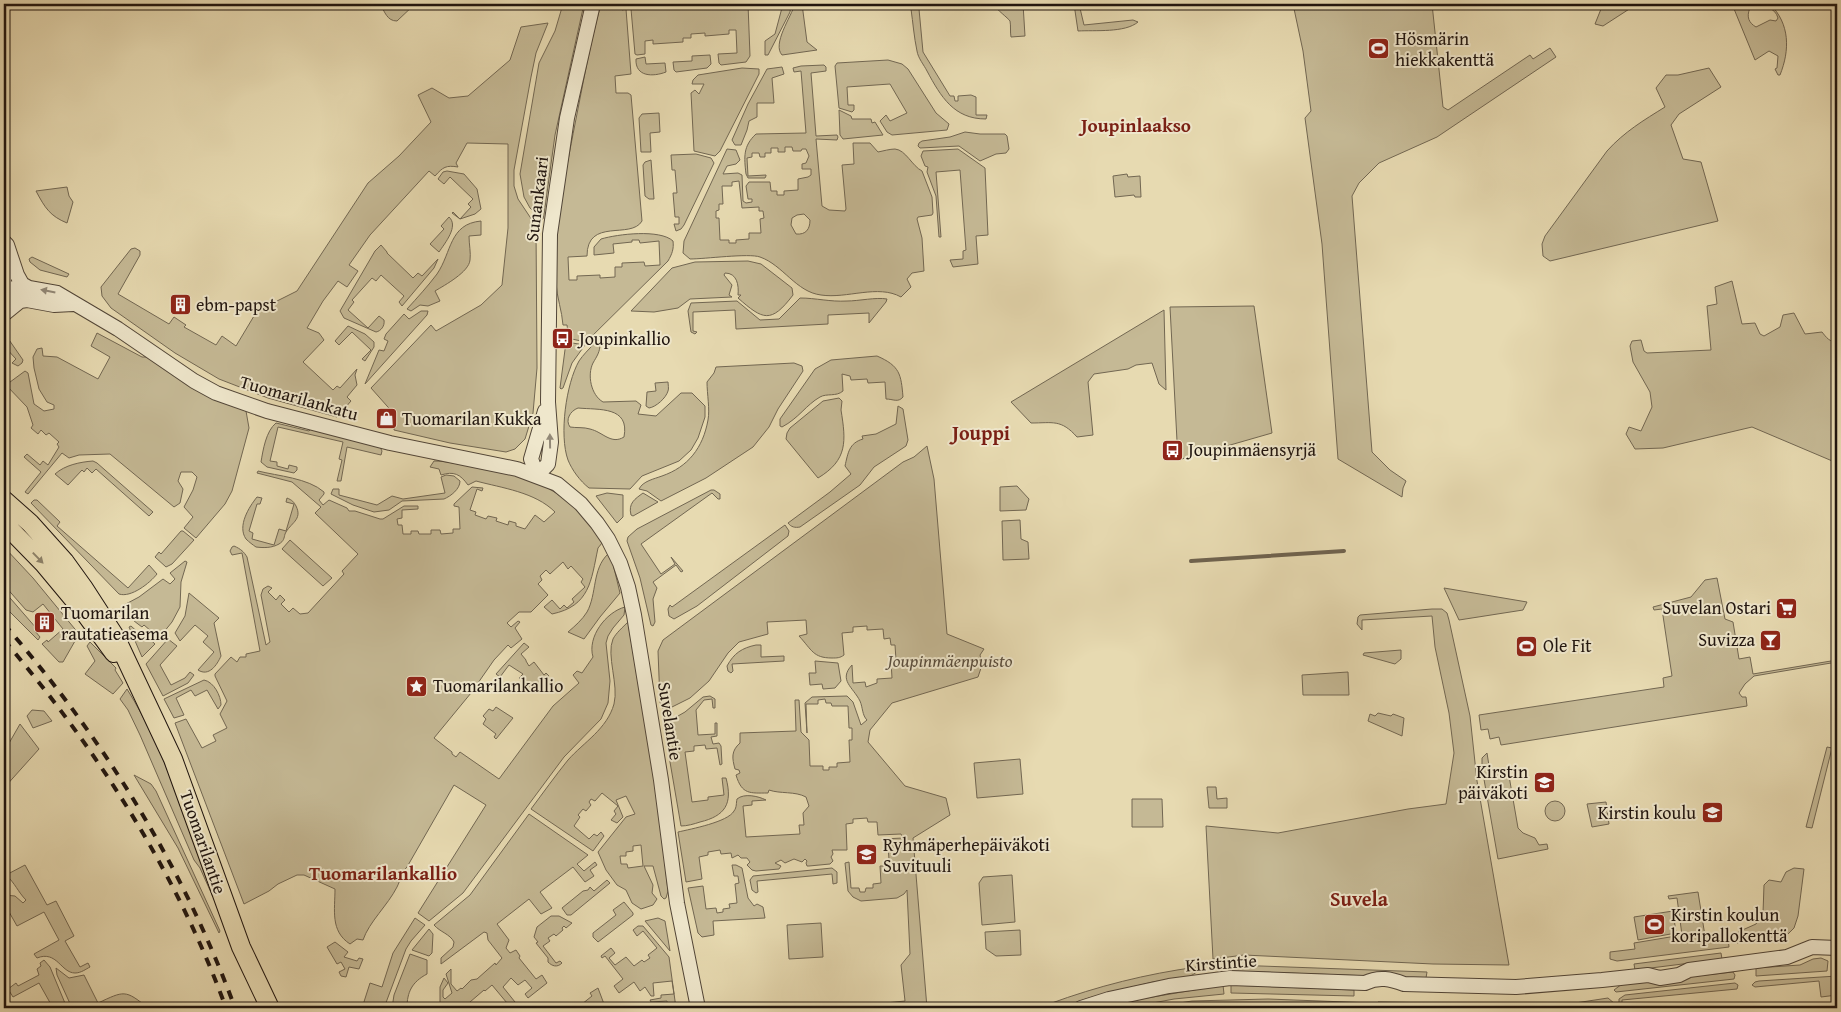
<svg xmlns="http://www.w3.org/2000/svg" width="1841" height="1012" font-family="'Gentium Book Plus',serif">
<rect width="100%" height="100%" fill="#e7dab1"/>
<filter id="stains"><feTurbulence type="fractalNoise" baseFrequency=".004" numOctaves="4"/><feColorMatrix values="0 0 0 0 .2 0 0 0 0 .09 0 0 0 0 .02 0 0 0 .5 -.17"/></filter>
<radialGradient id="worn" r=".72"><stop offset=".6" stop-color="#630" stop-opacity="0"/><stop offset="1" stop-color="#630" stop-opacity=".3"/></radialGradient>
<path fill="#c5b995" stroke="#726752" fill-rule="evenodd" d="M380 4H415L397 21C387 21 385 12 380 4Z
M563 4H584L555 135 544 215 543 219H541L530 208 524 197 520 174 539 63 555 31Z
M601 4H622V10L626 9 631 74 615 76 616 93H628L631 95 642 221C631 240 587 217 587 256L568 257 569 280H577V276L600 275V278L615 277V267H622V263L644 262 645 266 660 265 659 241 640 243 639 240H632V242L613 244 614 253 594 255V247L601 239C618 234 660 229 673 241 674 249 672 254 668 261L586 342 567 338 564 333H568L567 325H563C562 311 557 298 556 283 553 230 565 176 575 124 583 84 590 43 601 4Z
M699 4H748L750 56 746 62 721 65 719 63 718 54 737 53 736 30H729V34L705 36V33L691 34V38H683V42L653 44V40L645 41V54L637 55 635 54 631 9Z
M783 4H791L790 12 768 55H765V41L775 34Z
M795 4H802L807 42 817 50 782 55C772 44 791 17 795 4Z
M993 4H1023L1025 36 1011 37C1010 32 1011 26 1010 21 1008 18 997 10 993 4Z
M1074 4H1079L1084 25 1133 20 1138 22C1125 33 1095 30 1078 31Z
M1293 4H1432L1443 107 1448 110 1530 55 1533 59 1550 48 1556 57 1437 137 1379 163 1359 183 1352 196 1372 452 1390 470 1406 481 1403 488 1402 497 1338 459 1322 244 1305 118 1311 111 1303 51Z
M1603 4H1637L1603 26 1595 24Z
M1732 4H1734L1736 7 1745 4H1770C1790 24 1790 50 1780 75H1778L1775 69 1777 68 1778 56 1769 51 1755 60ZM1754 6C1764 6 1775 7 1778 18L1776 21 1770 20 1756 27C1749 23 1746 17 1750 8Z
M915 6 919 9 923 52 950 96H954L955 101H958V96L971 95 976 97V115H987L986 119C954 119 941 97 927 71 924 65 918 58 917 51 914 37 913 23 911 9Z
M548 23 536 53 531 77 514 170V186L518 199 536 226 537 368 533 413 525 439 515 449 506 452 450 443 394 430 395 415 371 388 431 325 436 331 481 305 502 285 508 228V144L467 143 456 163 458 167C446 165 443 167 435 176L429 171 370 235 349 265 358 271 347 287 338 281 323 301 307 328 319 333 324 340 303 362 333 390 337 386 340 388 357 369 355 375 357 385 347 397 351 401 337 417 268 398 219 379 175 353 111 308 102 296 101 287 131 249 135 248 140 251V255L118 294 169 324 174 317 186 325 184 327 216 345 222 336 236 346 257 311 297 291 368 183 399 156 431 122 418 95 432 88 449 98 468 96 510 60 521 27Z
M710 55 711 64 707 68 676 72 674 70 673 62 692 61V56Z
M645 57 646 64 665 63 666 72C653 77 635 77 636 59Z
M888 60 902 64 908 69 936 113 949 124 947 130 892 135 887 132 880 121 886 115 890 121 907 113 890 84 847 87 848 105H854V110L852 112 839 108 835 66 837 63Z
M824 65 826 67V71L811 73 816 136 837 135 838 137 837 140 816 139 822 206 829 210 845 211 846 209 842 165 854 164 853 143H870L878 152C883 151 890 149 895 149 906 150 912 166 922 171L932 197 933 213 932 215 918 217 917 219 922 238 924 271 912 273 907 279 911 287 901 297C878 284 847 299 821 295 796 292 783 265 760 257 749 253 705 259 690 259L683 253 684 241 727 149 736 150 740 160 736 164 727 166 723 174 738 173 742 175 743 201 746 203 752 202V199H748L746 186 749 182H770L771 191H777V195H784V191L798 190V179L808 177 811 175V169H802V164L806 163 809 156 806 149H802L801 151H793L792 147H785V152H778V148H771V153H765V157H760L759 153H752V157L747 158 748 176 766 175V176L765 178H748L746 174C744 157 743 146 756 134L806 133 801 71 794 72 793 68 801 66ZM739 181 742 208 759 207V211H763L764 218 760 219 761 233H749V239L736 240V243H729V240H720L719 218H716V211L719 210V204H723L722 186H732V182ZM804 214 810 220C810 229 806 235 796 234L791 225 792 218 797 215Z
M782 67 784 74 772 78 774 103H757V117L749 121 747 130 741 145H735L732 140 748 104 767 69Z
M742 68 759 69V74L720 151 715 156 694 151 691 93 695 90 699 94 704 84H692L693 80 698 75Z
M1709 68 1721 87 1679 114 1671 125 1683 159 1701 162 1718 221 1550 261 1543 256 1542 244 1545 236 1607 151C1624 132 1644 120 1665 107L1656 88 1666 75H1678Z
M839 110 851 116 852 119H871L872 123 875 122 883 135 843 139 840 135Z
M659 113 660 132 650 133 651 152H641L639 118 642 114Z
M965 132 980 134H1005L1007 136 1009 149 1006 153 996 154 980 161 959 146 920 148 918 146 919 143 922 141 950 137Z
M958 149 985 168 988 235 976 236 978 264 953 267 950 260 963 259V251L966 250 960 170 936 172 941 237H939L936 196 927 172 928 167 925 166 921 156 923 151Z
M696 154 711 158 714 163 684 225 681 229 676 231 674 224H679V217H675L673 193H677L675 170H672L671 155Z
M651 160 654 199H649L645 196 643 165 645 162Z
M447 171 464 174 477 189 481 209 475 214 460 219 452 213 453 212 460 219 471 207 468 204 473 199 450 177 444 184 438 179 443 172Z
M1127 174 1128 177 1140 176 1141 197H1135L1134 195 1115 197 1113 176Z
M67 187 69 196 73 202 67 223C50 216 45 208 36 191Z
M449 217C459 226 445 243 439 252L430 244 444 229 441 226Z
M481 221V235L469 236C469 244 471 253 470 260 469 272 445 285 435 291L440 301 428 306 420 305 411 311 407 309C417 298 428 286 437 274 452 252 449 224 481 221Z
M381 245 387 252V253L413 278 418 273 422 276 438 259 434 268 402 306 399 302 404 296 381 275 376 281 372 278 352 300 354 302 348 310 368 328 379 316 384 320C385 326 381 331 376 332L344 318 340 311 375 251Z
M32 257 69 274 67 277 40 270 30 262 29 259Z
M748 261 761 264 792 288 793 295C771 324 763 320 738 298L741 295H738C739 285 737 273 725 273L724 275 732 285 729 295 732 297 690 299 678 308 654 312 631 311 672 268 695 262Z
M1732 281 1742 324 1755 323 1760 334 1764 336 1780 327 1783 315 1794 313 1805 334 1822 332C1826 337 1830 343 1837 341V463L1752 427 1663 448 1635 449 1626 434 1629 427 1641 431 1652 407 1650 392 1633 362 1630 346 1632 341 1641 340 1644 351 1647 353 1711 350 1707 306 1717 304 1715 287Z
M800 298C816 298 830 302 847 301 859 301 876 297 887 299L886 302 869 323V313L828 315V324L736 329 735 310 693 312V331L697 332 695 334 691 332 688 311 691 303 737 301 760 320 779 319Z
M1254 306 1272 433 1178 460 1170 307Z
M1164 310 1166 390 1159 384 1152 363 1136 365 1128 369 1094 374 1088 382 1093 435 1077 437C1061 419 1053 423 1031 423L1011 402Z
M421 311H428L427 315 365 384 379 350 384 351 388 341 384 339 386 334 404 314 409 319Z
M348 326 365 334 374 342V347L365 361 362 359 371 350 352 332 339 345 335 341Z
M97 333 142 357H147L217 399 246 411 249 428 232 491 225 504 196 538 184 528 193 517 184 507 193 490 197 477 192 472H181L178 481 183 489 180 503 174 507 110 454 79 455 69 458 62 453 28 494 25 492 41 472 24 457 27 454 40 465 43 461 48 465 59 447 57 444 59 442 49 433 46 435 41 430 38 434 31 428 33 425 27 407 6 385 25 371 28 373 34 404 44 411 54 409V405L47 402 39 389 34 368 33 357 37 349 42 348 43 356 57 357 98 379 110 357 91 346Z
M5 334 23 360 22 363 18 366 12 363 16 359 4 346Z
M566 342 585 345 572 363 563 388 561 389 560 388Z
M598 343 600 344C600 352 597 356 593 363 587 375 591 395 603 402L636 401 641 405 638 414 656 416 681 393H692L705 406V417L698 438 691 450 679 461 642 476 630 489 589 488C580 481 572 470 568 460 559 435 566 384 579 361 583 355 589 349 594 344ZM578 408C599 410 630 406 624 437 611 445 603 432 590 429 584 427 576 428 570 427 565 420 570 411 578 408Z
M877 356C900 366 901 374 903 397 898 403 893 399 886 399L885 382 868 383 867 379 851 380 850 376 842 374 843 391C836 397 827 393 820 397 806 405 799 418 782 427L780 426V419L815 369 831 360Z
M794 363 802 366 803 371 778 409 769 427 753 447 706 478 661 501 647 491 639 489C643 481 654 479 662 476 688 467 703 448 708 420 710 409 707 394 707 382L714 373 716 367Z
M668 382C668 384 669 389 668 391 666 398 656 407 649 408L646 406 647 392 656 391 655 383Z
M839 398 842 401 841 410C846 441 848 460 818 478L786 439 787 433 790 428 823 401Z
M898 406 903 409 908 440 906 446 874 467 860 485 800 527C795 528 791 527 788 523L830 492 851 474 845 466C848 453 849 443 863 439L862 436 876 434 896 424Z
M276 423 309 431 311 429 380 447 382 451 381 455 347 447 341 481H337L342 460 339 459 343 442 278 427 270 461 277 462V466L288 469 289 465 297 467V470L294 473 267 467 261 462C263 450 266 431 276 423Z
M927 446 934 479 947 634 984 649 980 655 982 665 978 677 892 703 870 730 868 742 905 786 946 798 950 815 913 838 927 1008H876V1004L905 1001 901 965 910 954 907 890 904 894 897 898 861 901 853 897 848 891 845 863 849 862 851 888H859L860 892H865L866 888H873V884L881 883 880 866H885L884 860H889L888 845H884L883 839 903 838 901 834 878 835 877 822H868L867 818 853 819V823L846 824 847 850H832L833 854 831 857 833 861 830 864 809 866H807L806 863 807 861 805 859 802 862 794 859 785 863 781 860 775 863 781 866 779 869 756 871 752 870 747 865 750 862 747 858H741L738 855 732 858 731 853 721 854 720 850 708 852V855L699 857 702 879 686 882 678 832C691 829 728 822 734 811 737 807 736 803 737 799 744 793 758 796 766 800L752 801V805L743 806 746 837 800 834 799 825H804L803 813 809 806 806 797C795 791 780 794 769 790L768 793C750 793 742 795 736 775L740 773 739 770 735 769C732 758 731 751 740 743V733L796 731 795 700H799L801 732 809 740 810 766H823V770H829V767H837V763L850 762 849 740H852V728H849L848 706H832L831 703H826L825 699 818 700V704H806L807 733 805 703 812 697 847 696 853 702 861 725 867 720C862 715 863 708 860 701 853 687 838 680 852 665L853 683 865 682 866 687 877 683V679L892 678 891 661 896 660 895 645H891L890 638 884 639 883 629 867 630V626L853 627V632L842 633 844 655C840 658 837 658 832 658 813 658 812 650 799 636L807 634 806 620 767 622 768 634 739 642 728 653 709 681 690 698 666 710 662 708 660 702 658 651 663 640 903 462 914 457Z
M93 461 97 463 153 512 149 516 96 469 92 473 87 468 84 472 82 470 68 485 55 474C65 465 80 462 93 461Z
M434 461C447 461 462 465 476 467 534 476 571 491 602 543L598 548C591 581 590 606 552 614L544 607 552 600 560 609 564 605 567 608 574 602 572 599 585 587 581 582 583 579 571 566 568 569 563 562 550 574 546 570 540 576 542 580 538 584 548 595 531 612H519L507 623 511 627 518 621 520 622 515 628 522 639 511 648 508 645 494 660 471 693 434 738 452 752V754L456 757 460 752 499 779 553 706 579 683 573 675 577 671 582 673 593 657C587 637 606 612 625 607L624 615 613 628 608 636 606 643 610 681 608 703 601 719 564 757 463 893 429 921 418 913 486 805 454 785 407 867C401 873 401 879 397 887 388 905 369 922 363 940L357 939 350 944C330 931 335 910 335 889L304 875H297L278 884 269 891 244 904 175 723 186 719 202 748 216 741 213 735 227 728 220 714 227 701 215 676V674L231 657 237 662 240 657H246V654L260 651 242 553 232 555 230 551 232 547 234 546C241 549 244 552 247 557L266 645 270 642 261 595 263 589 268 586 272 588 268 592 276 600 280 595 285 600 281 604 289 612 293 608 300 614 308 613 344 574 342 571 358 554 315 513 321 507 292 482 257 473 258 471C278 476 308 478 324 492V494L319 500 323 505 329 500 347 508 349 511H355L380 519H383L404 506H418V509L402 510V518L397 519 398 525H402L403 534H411V531H418L419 534H431V530H440L441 534 453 533V529H460L459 507 454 506V504L472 487 483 488 482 491 477 489 470 510 476 512 475 515 486 519 488 516 497 518 496 521 508 525 509 521 516 523V526L525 529 535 515 544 522 555 512C535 492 502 488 476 481L468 485C460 474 454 471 441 475L439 469 430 467Z
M446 475 454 476 460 481C460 489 451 496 444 499L402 501 389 510 374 512 353 505 331 494 333 489H339V495L377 505 392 496 403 499 445 493 441 477Z
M1017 486 1029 499 1026 510 1000 511V487Z
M711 490H714L720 494V499H718L712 493 641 544 661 574 675 564 671 557 683 571 681 572 676 565 653 582 657 588 653 599 655 622 653 626 651 625 640 578 627 541 628 537 637 529Z
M607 493 623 495V517L617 523 596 496Z
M643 493 658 502 633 516 631 515C628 503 635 499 643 493Z
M257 497 262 498 260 504H257L249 531 253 533 252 539 274 545 279 529 286 531 294 504 286 502 287 498C292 500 294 502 296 506 303 520 290 523 285 534 284 538 284 541 279 544 272 548 264 548 256 547 253 545 249 542 246 539 237 526 249 507 257 497Z
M34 500H37L60 522 57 526 128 588 149 565 157 574C150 583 131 598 119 594L31 503Z
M1020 520 1021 539 1028 542 1029 559 1003 560 1002 521Z
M785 525 789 531 788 536 697 606 674 619 669 616 668 609 670 605 672 607Z
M181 531H183L194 540 172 564 166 567 155 557 159 552 161 554Z
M290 540 332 578 323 586 282 549Z
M4 547 33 578 79 634 63 662H59L42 644 47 640 48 642 63 629 43 604 33 612 26 610 4 585Z
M608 554 613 564 620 593 600 617 584 639 568 632C575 626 582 620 587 612 597 594 592 569 608 554Z
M185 561 187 562 181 582 180 607 172 622 159 638 144 625 142 627C134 621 125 615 124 605L139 597 163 579 170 584 175 579 170 573Z
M1717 578 1725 619 1733 622 1739 659 1750 657 1753 674 1837 660V662L1754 676 1745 684 1739 693 1742 697H1746L1747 706 1501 745 1499 737 1490 739 1488 729 1481 730 1479 715 1664 687 1663 678 1672 676 1662 609 1654 610 1653 607 1691 597 1705 580Z
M1444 588 1527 602 1523 610 1459 620Z
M4 591 37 629 35 631 40 637 38 640 4 606Z
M189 593 219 618 214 623 221 656C217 665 209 677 198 670L214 652 203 642 208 636 195 625 180 641 175 633 185 616Z
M1432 609H1442L1447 613 1449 620 1470 716 1477 781 1509 965 1433 964 1244 955 1213 959 1206 826 1278 833 1408 809 1446 804 1454 753 1449 713 1435 647 1432 616 1362 620V630L1357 624 1358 617 1360 615Z
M628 622 659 807 668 891 666 898 664 899 661 896 653 866H644L653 885 652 893 657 899 653 905 641 909 632 903 626 890 617 885 606 870 598 852 626 817 635 814 626 796 616 800 623 817 617 823 611 820 616 814 614 811 618 806 602 793 595 801 591 799 589 802 591 805 586 811 583 809 578 815 580 817 574 826 589 839 594 834 597 836 601 832 604 836 593 851 531 809C543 793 555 776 568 760 584 742 607 729 614 704 619 685 606 655 613 639 616 633 623 627 628 622ZM641 845 643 866 628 868 627 864H621L620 856H626V852L633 851V846Z
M131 626 142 636 144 634 155 644 142 657 129 627Z
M168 639 177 646 160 665 171 685 185 678 190 672 194 675 188 683 163 696 146 664Z
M90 642 116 668 115 670 123 683 113 694 85 674 95 661 87 646Z
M524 643 529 647 521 654 526 660V661L529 666 534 662 544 675 546 673 549 676 534 692 531 691 532 688 519 678 523 674 509 665 500 677 496 674Z
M756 645H761V657L784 656V661L732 664 733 671 731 673 728 671 727 666C734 653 742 648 756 645Z
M1401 650V659L1395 664 1363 655 1364 653Z
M815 661 838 663 841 681 835 688 823 689 822 684 810 685 809 673H816Z
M1348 672 1349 695H1303L1302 675Z
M204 680C214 682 221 696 221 705L218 709 207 690 195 696 191 690 176 698 184 715 174 718 164 699Z
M127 689C167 753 188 827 213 897L200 868 194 860 140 735 128 710 120 699Z
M710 696 715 699V708H713L712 699 704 700 696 710 698 735 715 734V723H717V736L711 737 713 744 719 743 721 746 722 764 720 765 717 748 706 749 705 745 694 746V751L685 752 692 802 708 800V797L724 795 722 778H726C733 804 725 816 700 822 694 824 687 826 681 826L664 727 667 722 671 720 685 712 703 697Z
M496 707 513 718 496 739 494 737 496 734 483 724 486 719 483 716 489 709 493 711Z
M32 710 44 711 52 721 33 728 27 716Z
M1378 713 1391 716 1393 714 1404 718 1402 736 1368 721 1370 714 1375 716Z
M20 724 39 749 4 788V752Z
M1827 747 1832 748 1812 828 1806 827Z
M1487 753 1490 772 1508 770 1518 828 1523 833 1535 838 1539 845 1547 844 1548 849 1498 859 1482 768V758Z
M1020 759 1023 794 977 798 974 763Z
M134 775 151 784 156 791 220 931 219 933 178 848Z
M1207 787H1216L1217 799 1227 798V808H1209Z
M1132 799H1162L1163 827H1132Z
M1545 811a10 10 0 1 1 20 0a10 10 0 1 1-20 0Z
M1606 802 1609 824 1592 827 1587 804Z
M529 814 588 855 577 864 584 871 595 862 597 865 590 870 594 876 585 882 573 867 540 892 552 908 541 914 529 899 497 924 509 940 506 948 510 953 516 950 520 956 519 958 536 979 542 975 547 983 528 998 525 994 532 988 525 980 518 985 511 978 503 987 515 1002 512 1008H500L507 1003 492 985 485 991 484 990 463 1008H440V987L444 978 448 983 443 990V997L445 999 452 993 446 974 451 969V984L457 991 461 988 462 989 471 980 477 979 495 963 496 965 502 958 488 940 487 933 484 932 441 964V958L453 947 454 942C450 934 440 932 434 925L470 895Z
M25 865 47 905 56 901 74 936 65 941 80 967 88 963 90 967C86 969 81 973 75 973 61 973 57 950 37 958L34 954 59 940 44 912 17 926 4 903V895L15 896 23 903 26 900C18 892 15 883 6 875Z
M732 865H736L742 868 748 898 754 906 757 904 763 907 765 918 713 921 714 935 702 937 698 933 688 888 703 886 706 909 716 908 717 913 723 912V909L730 908 729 904 737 903 735 884 739 883 738 876H734Z
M832 868 837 872V883L833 884 832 874 757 881 758 892 756 893 752 890 750 880 753 876Z
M1794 868 1804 869 1798 916 1794 928 1784 938 1737 943 1736 935 1738 932 1756 924 1763 913 1764 885 1769 880 1781 882 1786 872Z
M1012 875 1015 922 982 925 979 883 983 877Z
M607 880 610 883 571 915H567L562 908 583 891 588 890 590 887 594 891Z
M1698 892 1705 936C1714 935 1721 933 1728 938L1729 947 1617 961 1610 959V952L1635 949 1634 943 1682 935 1677 898 1669 899 1668 896Z
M624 902 633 913V915L598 942 593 937V933L616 915 613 910Z
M1673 911 1676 933 1638 940 1634 917Z
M551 916H559L572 923 566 928 564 926 562 928 563 930 556 936 554 934 548 938 550 941 543 946 556 963 560 961 562 963C557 968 552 966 548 962V958L536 943 538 942 534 937 537 927Z
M415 918 425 925 411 941 406 949 384 1008H362L370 983 382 987 393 953Z
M658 918 665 921 670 951 645 921Z
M821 923 823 957 789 959 787 925Z
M638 926H643L669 957 676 1008H668L667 1001 651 1002 650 1000 661 998V995L674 994 672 981 653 983 654 996H651L645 987 640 991 634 982 619 993 614 986 623 979 605 956 602 958 601 956 611 948 615 953 609 958 615 965 626 957 634 966 642 960 644 962 650 958 648 955 657 948 643 931 637 936 633 930Z
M429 929 433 934 432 953 429 956 412 950Z
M1020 930 1021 955 996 956 986 949 985 932Z
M335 942 348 952 344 957 357 961 359 958 363 959 359 969 349 967 346 977 341 976 339 972 345 969 341 962 337 964 327 947Z
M1721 953 1722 959 1635 970 1634 964Z
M410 954 427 960V974C412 982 407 992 407 1008H392L394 995Z
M1821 958 1828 961 1827 971 1756 976V968L1800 965 1813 959Z
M44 960 50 967 67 1008H53L39 983 13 997 8 989 16 983 18 986 39 975 37 969 41 966 40 963Z
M1233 965 1427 972 1426 978 1232 971Z
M1197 967 1200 968C1191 982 1168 979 1153 982 1132 987 1110 992 1089 998 1076 1002 1065 1008 1052 1008L1049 1004C1098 986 1146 974 1197 967Z
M56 968 69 978 84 975 98 1003C124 991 125 989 148 1008H83L81 1004 72 1008 57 975Z
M1733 972 1735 975 1734 979 1616 992 1614 990 1622 984Z
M1837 976V995L1821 997 1819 981 1755 987 1752 985 1755 982 1759 981Z
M1735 983 1738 985 1737 989 1622 1000V1008H1619V999L1625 995Z
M1223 985 1224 994 1174 999 1126 1008H1102L1141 999Z
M1231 985 1354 990V996L1231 993Z
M598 988 604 1004 600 1008H577L592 996 590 993Z
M1608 998 1615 1004V1008H1535L1540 1005H1562Z
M1268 999 1372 1003V1008H1149L1192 1001Z
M1378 1002 1508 1004 1519 1005 1520 1008H1375L1374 1006Z"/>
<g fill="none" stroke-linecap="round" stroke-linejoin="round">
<path stroke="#6f634f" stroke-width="4" d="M1191 561 1344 551"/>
<defs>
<path id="minor" d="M4 242 7 245 17 275 22 284 21 293
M4 278V293L10 296
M4 293 22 284 29 288 57 293 118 329 194 381 216 393 267 411 390 443 517 469 557 484 581 504 597 523 608 539 620 563 628 587 634 615 661 780 677 903 698 1008
M4 314 20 301 27 300 54 305 73 304
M537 475 548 464 551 442 548 402 550 234 567 118 593 4
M537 475 531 459 545 411
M1081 1008 1109 999 1169 986 1230 978 1365 983C1379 976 1391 979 1404 984L1516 987 1602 980 1648 975 1660 978 1679 975 1689 970 1787 957 1812 947 1837 948"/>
<path id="major" d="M4 500 30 523 65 562 83 587 116 638 173 759 241 947 270 1008
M4 523 44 564 84 612 114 653"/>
</defs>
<use href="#minor" stroke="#524638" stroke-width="16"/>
<use href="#major" stroke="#20150f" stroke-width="20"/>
<use href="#minor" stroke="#efe7cc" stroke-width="14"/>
<use href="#major" stroke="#e7dab1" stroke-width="18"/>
<path stroke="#20150f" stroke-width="4" stroke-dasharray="9 9" stroke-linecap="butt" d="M4 624C103 738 183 866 235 1008
M4 640C97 749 177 873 226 1008"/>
</g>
<defs><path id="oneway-solid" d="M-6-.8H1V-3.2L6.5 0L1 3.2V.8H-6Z" transform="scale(1.25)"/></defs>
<g fill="#928877">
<use href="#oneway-solid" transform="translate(48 291) rotate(-169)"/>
<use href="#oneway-solid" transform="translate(550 441) rotate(-91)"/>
</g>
<use fill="#8d8168" href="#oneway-solid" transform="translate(38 558) rotate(46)"/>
<defs>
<symbol id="stadium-square" viewBox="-11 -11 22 22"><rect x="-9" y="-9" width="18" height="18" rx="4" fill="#8f2418" stroke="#efe7cc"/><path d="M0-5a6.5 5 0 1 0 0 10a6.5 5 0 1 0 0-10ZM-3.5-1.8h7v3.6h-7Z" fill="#fff"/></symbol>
<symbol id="building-square" viewBox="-11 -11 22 22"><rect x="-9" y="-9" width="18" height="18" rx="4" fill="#8f2418" stroke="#efe7cc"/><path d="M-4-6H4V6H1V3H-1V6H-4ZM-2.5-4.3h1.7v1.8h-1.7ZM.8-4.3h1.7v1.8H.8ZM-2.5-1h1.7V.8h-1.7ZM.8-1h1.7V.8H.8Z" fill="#fff"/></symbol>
<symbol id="bus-square" viewBox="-11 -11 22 22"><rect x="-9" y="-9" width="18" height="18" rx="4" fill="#8f2418" stroke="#efe7cc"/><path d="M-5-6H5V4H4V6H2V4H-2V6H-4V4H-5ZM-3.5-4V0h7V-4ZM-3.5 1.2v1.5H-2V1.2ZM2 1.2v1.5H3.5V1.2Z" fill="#fff"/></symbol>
<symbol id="shop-square" viewBox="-11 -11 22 22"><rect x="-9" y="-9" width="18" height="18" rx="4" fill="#8f2418" stroke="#efe7cc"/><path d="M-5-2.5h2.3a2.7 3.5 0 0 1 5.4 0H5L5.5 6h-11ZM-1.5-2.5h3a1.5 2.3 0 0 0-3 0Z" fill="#fff"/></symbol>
<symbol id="supermarket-square" viewBox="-11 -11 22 22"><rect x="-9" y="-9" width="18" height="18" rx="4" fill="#8f2418" stroke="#efe7cc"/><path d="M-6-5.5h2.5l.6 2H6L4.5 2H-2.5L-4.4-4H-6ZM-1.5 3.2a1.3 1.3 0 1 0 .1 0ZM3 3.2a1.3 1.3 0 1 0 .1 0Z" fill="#fff"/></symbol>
<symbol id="bar-square" viewBox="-11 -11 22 22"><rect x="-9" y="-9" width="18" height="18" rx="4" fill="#8f2418" stroke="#efe7cc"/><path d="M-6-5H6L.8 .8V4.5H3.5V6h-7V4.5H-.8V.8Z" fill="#fff"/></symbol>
<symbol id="sight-square" viewBox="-11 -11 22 22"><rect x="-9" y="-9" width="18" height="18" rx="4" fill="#8f2418" stroke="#efe7cc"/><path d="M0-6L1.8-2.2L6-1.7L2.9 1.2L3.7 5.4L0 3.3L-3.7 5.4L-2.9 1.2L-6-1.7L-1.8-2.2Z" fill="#fff"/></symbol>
<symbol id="school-square" viewBox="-11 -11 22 22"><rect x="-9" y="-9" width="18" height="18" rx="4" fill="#8f2418" stroke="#efe7cc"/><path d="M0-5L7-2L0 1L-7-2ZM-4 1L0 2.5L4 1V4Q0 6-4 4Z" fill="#fff"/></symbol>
</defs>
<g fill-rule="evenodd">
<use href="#stadium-square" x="1366" y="36" width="25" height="25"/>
<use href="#building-square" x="168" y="292" width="25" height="25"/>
<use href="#bus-square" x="550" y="326" width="25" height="25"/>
<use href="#shop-square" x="374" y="406" width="25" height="25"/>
<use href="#bus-square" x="1160" y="438" width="25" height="25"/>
<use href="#supermarket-square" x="1774" y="596" width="25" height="25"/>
<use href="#building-square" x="32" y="610" width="25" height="25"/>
<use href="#bar-square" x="1758" y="628" width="25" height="25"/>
<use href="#stadium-square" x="1514" y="634" width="25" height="25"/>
<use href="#sight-square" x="404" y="674" width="25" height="25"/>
<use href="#school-square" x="1532" y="770" width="25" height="25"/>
<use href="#school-square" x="1700" y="800" width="25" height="25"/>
<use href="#school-square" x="854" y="842" width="25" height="25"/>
<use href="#stadium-square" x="1642" y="912" width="25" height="25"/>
</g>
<g text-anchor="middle" stroke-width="4" stroke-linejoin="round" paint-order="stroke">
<g font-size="18" fill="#20150f" stroke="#efe7cc" text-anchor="start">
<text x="1395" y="45">Hösmärin<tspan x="1395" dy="21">hiekkakenttä</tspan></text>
<text x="196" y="311">ebm-papst</text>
<text x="579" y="345">Joupinkallio</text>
<text x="402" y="425">Tuomarilan Kukka</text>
<text x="1188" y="456">Joupinmäensyrjä</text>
<text x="1771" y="614" text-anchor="end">Suvelan Ostari</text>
<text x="61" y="619">Tuomarilan<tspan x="61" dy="21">rautatieasema</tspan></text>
<text x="1755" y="646" text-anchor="end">Suvizza</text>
<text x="1543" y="652">Ole Fit</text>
<text x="433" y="692">Tuomarilankallio</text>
<text x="1528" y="778" text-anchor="end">Kirstin<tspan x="1528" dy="21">päiväkoti</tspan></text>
<text x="1696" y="819" text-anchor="end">Kirstin koulu</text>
<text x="883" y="851">Ryhmäperhepäiväkoti<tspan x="883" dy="21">Suvituuli</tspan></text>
<text x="1671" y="921">Kirstin koulun<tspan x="1671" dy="21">koripallokenttä</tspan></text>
</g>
<g font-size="18" fill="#20150f" stroke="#efe7cc">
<text transform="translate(537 199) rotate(-83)" y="6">Sunankaari</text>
<text transform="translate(299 398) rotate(16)" y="6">Tuomarilankatu</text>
<text transform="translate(670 721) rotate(81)" y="6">Suvelantie</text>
<text transform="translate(203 842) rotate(71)" y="6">Tuomarilantie</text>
<text transform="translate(1221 963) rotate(-4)" y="6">Kirstintie</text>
</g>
<g font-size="18" font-style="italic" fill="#5a4e3e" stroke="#efe7cc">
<text x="950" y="667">Joupinmäenpuisto</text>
</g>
<g font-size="19" font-weight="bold" fill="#7a1f14" stroke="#efe7cc">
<text x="1136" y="132">Joupinlaakso</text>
<text x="383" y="880">Tuomarilankallio</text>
</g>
<g font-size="20" font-weight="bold" fill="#7a1f14" stroke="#efe7cc">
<text x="981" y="440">Jouppi</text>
<text x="1359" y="906">Suvela</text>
</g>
</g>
<rect width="1841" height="1012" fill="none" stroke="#e7dab1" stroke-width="20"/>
<rect x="5" y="5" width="1831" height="1002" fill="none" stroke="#20150f" stroke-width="2.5"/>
<rect x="10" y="10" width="1821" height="992" fill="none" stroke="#20150f"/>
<rect width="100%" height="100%" filter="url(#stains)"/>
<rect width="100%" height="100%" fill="url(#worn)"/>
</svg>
